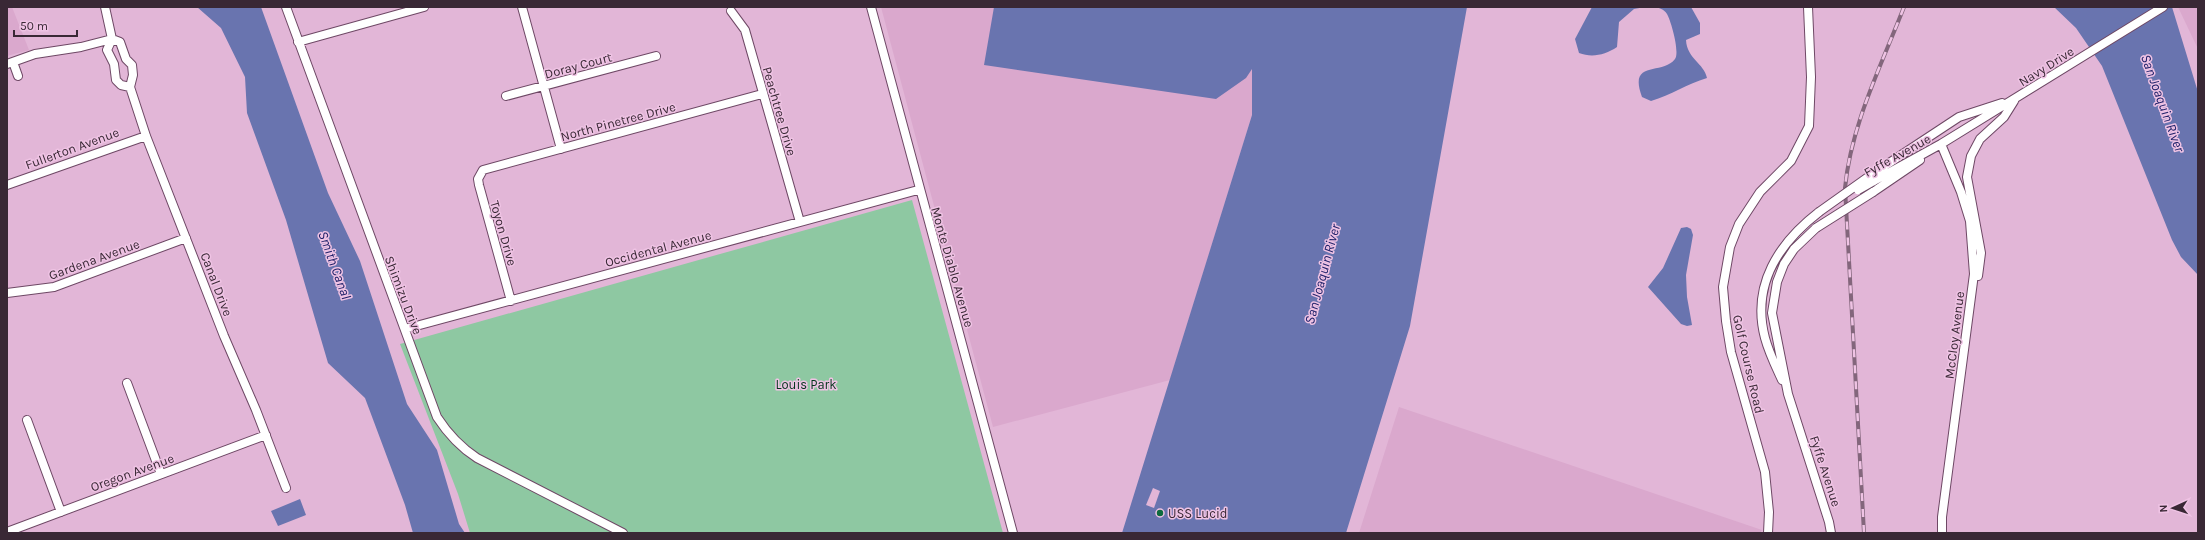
<svg xmlns="http://www.w3.org/2000/svg" width="2205" height="540" font-family="Karla,sans-serif">
<rect width="100%" height="100%" fill="#e2b6d7"/>
<path fill="#daa8cd" d="M7 7H12L29 50 7 56Z
M881 7H1264L1252 115 1170 380 993 427Z
M2178 7H2198V49Z
M1399 407 1762 530 1760 533H1359Z"/>
<path fill="#8ec8a2" d="M912 200 1003 533H470L458 494 400 344Z"/>
<path fill="#6974af" d="M197 7H261L328 193 360 261 407 404 437 450 459 524 465 533H413L405 505 365 398 328 363 286 220 247 113 245 77 221 28Z
M994 7H1467L1410 326 1346 533H1122L1252 115V69L1246 78 1216 99 984 65Z
M1592 7H1645L1634 9 1619 22 1617 47C1605 55 1592 58 1579 53L1575 39Z
M1654 7H1691L1700 23V34L1686 40C1687 59 1704 63 1707 78 1687 84 1671 95 1651 101L1642 97C1628 59 1662 76 1675 59 1680 52 1671 21 1667 14 1664 9 1659 8 1654 7Z
M2054 7H2172L2198 92V275L2181 257 2172 240 2102 66 2076 28Z
M1687 227 1691 229 1693 235 1686 275 1687 297 1692 325 1687 326 1681 324 1648 287 1663 268 1681 228Z
M300 499 306 515 278 526 271 511Z"/>
<path fill="#e2b6d7" d="M1153 488 1160 491 1154 508 1146 505Z"/>
<g fill="none" stroke-linecap="round" stroke-linejoin="round">
<defs>
<path id="minor" d="M105 7 112 39 107 50 114 64 116 80 121 85 130 87
M286 7 437 417C448 434 460 447 477 458L623 533
M522 7 561 149
M871 7C917 183 966 358 1013 533
M731 11 745 30 800 222
M112 39 120 42 126 59 132 65 133 75 130 87 146 136 224 336 256 410 286 488
M298 42 424 7
M13 62 18 76
M7 64 35 54 81 47 112 39
M506 96 656 56
M1941 144 1961 192 1970 221 1974 274 1942 517V533
M1871 175 1959 117 2002 103
M1872 182 1941 144 2163 7
M7 185 146 136
M1873 192 1920 160
M1816 228 1794 249 1784 264 1777 282 1772 313 1788 394 1829 522 1831 533
M1978 276 1981 253 1967 177 1971 156 1980 139 2004 117 2014 101
M7 293 54 287 186 238
M511 301 479 185 478 179 483 170 762 94
M405 329 918 190
M1782 380C1776 367 1769 353 1765 338 1751 285 1779 243 1819 212
M127 383 161 474
M27 420 61 512
M7 532 266 435
M1768 533 1769 512 1765 472 1731 352 1726 321 1723 287 1730 247 1739 224 1760 192 1791 161 1809 126 1811 77 1808 7"/>
</defs>
<use href="#minor" stroke="#6e4865" stroke-width="10"/>
<use href="#minor" stroke="#fff" stroke-width="8"/>
<defs>
<path id="rail" d="M1864 533 1845 188C1851 125 1881 66 1904 7"/>
</defs>
<use href="#rail" stroke="#83667c" stroke-width="4"/>
<use href="#rail" stroke="#efc3e4" stroke-width="2.5" stroke-dasharray="8" stroke-linecap="butt"/>
<defs>
<path id="minor-bridge" d="M1858 190 1872 182
M1819 212 1871 175
M1816 228 1873 192"/>
</defs>
<use href="#minor-bridge" stroke="#6e4865" stroke-width="10" stroke-linecap="butt"/>
<use href="#minor-bridge" stroke="#fff" stroke-width="8"/>
</g>
<circle fill="#0d6a3d" stroke="#efc3e4" stroke-width="1.5" cx="1160" cy="513" r="4"/>
<g text-anchor="middle" stroke-width="3" stroke-linejoin="round" paint-order="stroke">
<g font-size="13" fill="#392835" stroke="#efc3e4">
<text transform="translate(578 65) rotate(-15)" y="5">Doray Court</text>
<text transform="translate(2046 66) rotate(-32)" y="5">Navy Drive</text>
<text transform="translate(780 111) rotate(74)" y="5">Peachtree Drive</text>
<text transform="translate(618 121) rotate(-15)" y="5">North Pinetree Drive</text>
<text transform="translate(72 148) rotate(-20)" y="5">Fullerton Avenue</text>
<text transform="translate(1897 155) rotate(-29)" y="5">Fyffe Avenue</text>
<text transform="translate(504 233) rotate(74)" y="5">Toyon Drive</text>
<text transform="translate(658 248) rotate(-15)" y="5">Occidental Avenue</text>
<text transform="translate(94 259) rotate(-20)" y="5">Gardena Avenue</text>
<text transform="translate(953 267) rotate(74)" y="5">Monte Diablo Avenue</text>
<text transform="translate(217 284) rotate(69)" y="5">Canal Drive</text>
<text transform="translate(404 295) rotate(69)" y="5">Shimizu Drive</text>
<text transform="translate(1954 335) rotate(-83)" y="5">McCloy Avenue</text>
<text transform="translate(1749 364) rotate(77)" y="5">Golf Course Road</text>
<text transform="translate(1826 471) rotate(72)" y="5">Fyffe Avenue</text>
<text transform="translate(132 472) rotate(-20)" y="5">Oregon Avenue</text>
</g>
<g font-size="13" fill="#00351a" stroke="#efc3e4">
<text x="806" y="389">Louis Park</text>
</g>
<g font-size="13" fill="#392835" stroke="#efc3e4" text-anchor="start">
<text x="1168" y="518">USS Lucid</text>
</g>
<g font-size="14" font-style="italic" fill="#21226a" stroke="#efc3e4">
<text transform="translate(2163 103) rotate(70)" y="5">San Joaquin River</text>
<text transform="translate(335 265) rotate(70)" y="5">Smith Canal</text>
<text transform="translate(1322 274) rotate(-75)" y="5">San Joaquin River</text>
</g>
</g>
<rect width="2205" height="540" fill="none" stroke="#392835" stroke-width="16"/>
<g transform="translate(2173 508) rotate(267)" stroke="#efc3e4" stroke-width="3" paint-order="stroke">
<path d="M0-3L7 15L0 10L-7 15Z" fill="#392835"/>
<text y="-6" font-size="11" font-weight="bold" text-anchor="middle" fill="#392835">N</text>
</g>
<path d="M14 30v6h63v-6" fill="none" stroke="#392835" stroke-width="2"/>
<text x="20" y="30" font-size="12" fill="#392835" stroke="#efc3e4" stroke-width="3" paint-order="stroke">50 m</text>
</svg>
